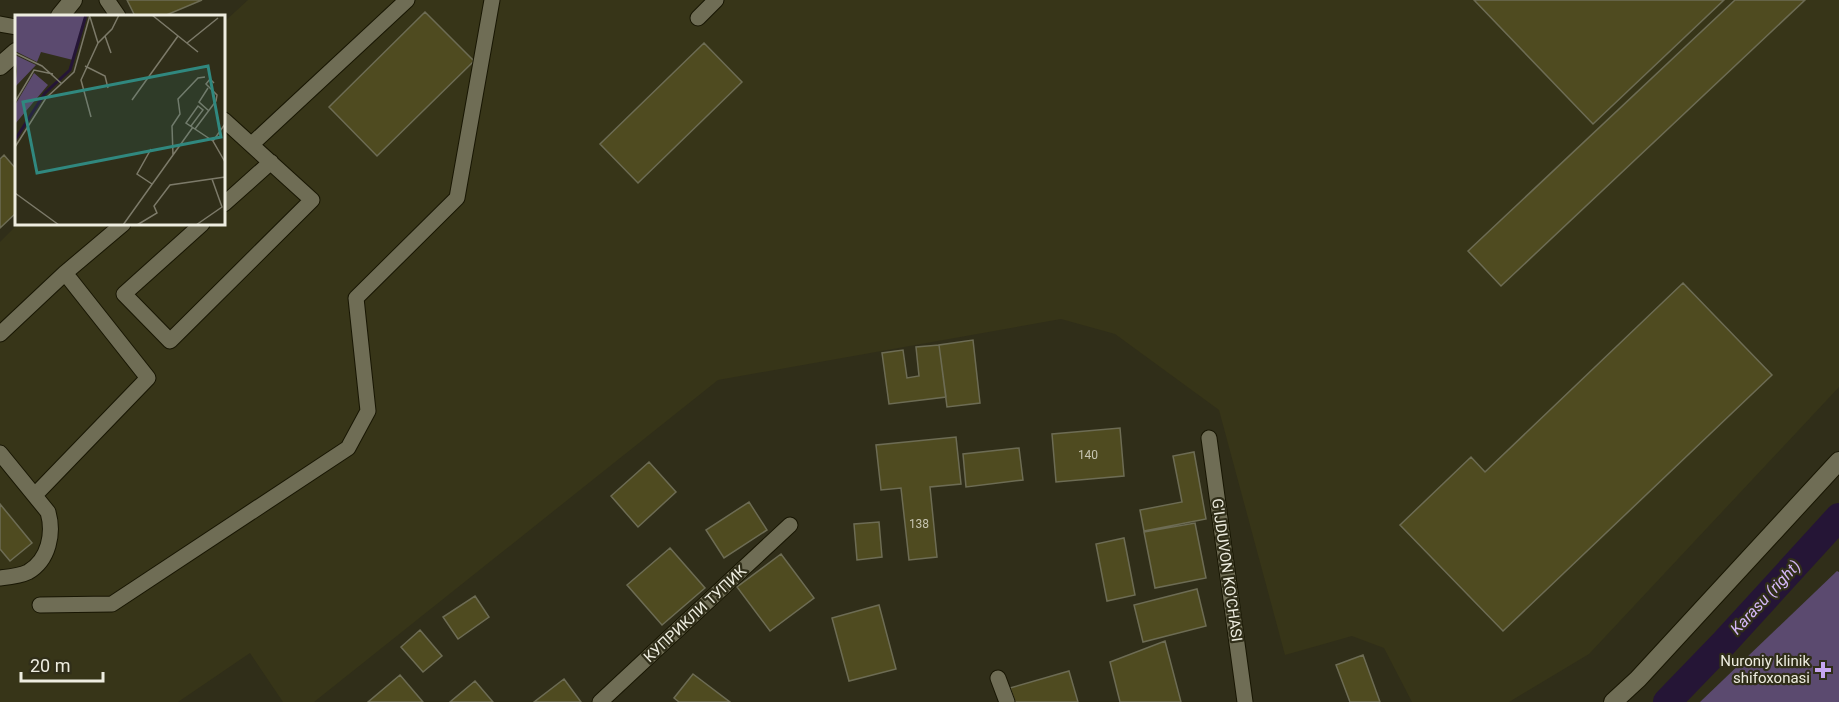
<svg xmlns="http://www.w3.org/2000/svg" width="1839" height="702" font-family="Roboto,sans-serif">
<rect width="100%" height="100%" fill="#302e19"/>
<path fill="#373518" d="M248 0H1839V387L1589 654 1509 702H1412L1384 648 1352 636 1285 655 1219 410 1115 334 1061 319 718 380 314 702H283L250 653 178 702H0V242L18 224H224V22Z"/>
<path fill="#5b4a6f" d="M1837 571 1839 572V702H1700Z"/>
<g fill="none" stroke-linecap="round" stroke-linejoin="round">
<path stroke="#251536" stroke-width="28" d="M1667 702 1724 643 1839 517"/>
</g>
<path fill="#4f4b20" stroke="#6d6c54" stroke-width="1.5" d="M127 0H202L164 16H135Z
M1474 0H1724L1593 124Z
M1735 0H1805L1501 286 1468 251Z
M425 12 474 61 377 156 329 107Z
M704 43 742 82 638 183 600 144Z
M4 155 16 169V213L0 228V159Z
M1683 283 1772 375 1503 631 1400 525 1471 457 1485 472Z
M973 340 980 403 947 407 939 345Z
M939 345 946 397 889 404 882 353 903 350 907 378 919 376 916 347Z
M1120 428 1124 476 1056 482 1052 434Z
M956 437 961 484 930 487 937 557 909 560 901 488 881 490 876 445Z
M1019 448 1023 480 966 487 963 454Z
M1194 452 1206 519 1144 531 1140 510 1182 502 1173 456Z
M649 462 676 492 638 527 611 496Z
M749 502 767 530 724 558 706 530Z
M0 504 32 543 10 561 0 549Z
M879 522 882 557 857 560 854 524Z
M1195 523 1206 578 1155 588 1144 532Z
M1124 538 1135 595 1107 601 1096 544Z
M670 548 705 588 662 625 627 585Z
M781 554 814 598 770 631 737 587Z
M1197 589 1206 626 1143 642 1134 605Z
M475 596 489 617 458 639 443 617Z
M879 605 896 669 849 681 832 618Z
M420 630 442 656 423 672 401 647Z
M1165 641 1181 702H1120L1110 662Z
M1363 655 1380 702H1350L1336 665Z
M1069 671 1078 702H1015L1010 688Z
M693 674 730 702H679L674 698Z
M400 675 423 702H368Z
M564 679 581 702H534Z
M475 681 493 702H450Z"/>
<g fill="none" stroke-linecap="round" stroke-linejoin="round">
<defs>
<path id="lane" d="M107 0 118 16
M698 18 716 0
M0 24 16 27
M252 144 407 0
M224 204 271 162
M202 224 124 294 170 341 312 200 224 120
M0 334 65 273 123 224
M1209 438 1245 702
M0 453 48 512C54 533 49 560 28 572 20 576 9 577 0 578
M35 495 148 378 65 273
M40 605 112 604 348 448 368 411 356 298 457 198 492 0
M998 678 1007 702
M600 702 790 525"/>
<path id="street" d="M60 16 73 0
M0 66 16 52"/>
<path id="secondary" d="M1613 702 1638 679 1839 461"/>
</defs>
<use href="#lane" stroke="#181603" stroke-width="17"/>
<use href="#street" stroke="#181603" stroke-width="20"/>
<use href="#secondary" stroke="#181603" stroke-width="20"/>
<use href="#lane" stroke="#6f6d55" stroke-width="15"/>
<use href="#street" stroke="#6f6d55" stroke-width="18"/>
<use href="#secondary" stroke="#6f6d55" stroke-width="18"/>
</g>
<path fill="#c7a6ef" stroke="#302e19" stroke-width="2" d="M1820 661h6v6h6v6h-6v6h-6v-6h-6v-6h6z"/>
<g text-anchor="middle" stroke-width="4.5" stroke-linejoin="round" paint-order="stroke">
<g font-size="12" fill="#c6c4b0">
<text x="1088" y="459">140</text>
<text x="919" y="528">138</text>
</g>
<g font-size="15" fill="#eeede0" stroke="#302e19">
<text transform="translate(1227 570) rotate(82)" y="5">G'IJDUVON KO'CHASI</text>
<text transform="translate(695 614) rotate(-43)" y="5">КУПРИКЛИ ТУПИК</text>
</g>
<g font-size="15" fill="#eeede0" stroke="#302e19" text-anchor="end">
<text x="1810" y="666">Nuroniy klinik<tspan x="1810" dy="17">shifoxonasi</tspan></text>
</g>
<g font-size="16" font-style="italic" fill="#d3b6f6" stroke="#302e19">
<text transform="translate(1765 597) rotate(-47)" y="6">Karasu (right)</text>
</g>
</g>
<g transform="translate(15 15)">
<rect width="210" height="210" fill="#302e19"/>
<path d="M0 0H70L58 45 26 37 22 47 0 36ZM0 40 21 50 0 72 2 56ZM19 58 33 70 0 109V90Z" fill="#5b4a6f"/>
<path fill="none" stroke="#251536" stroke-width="3" d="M0 125 30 78 55 55 71 0"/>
<path fill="none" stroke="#7c7a69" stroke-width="1.5" d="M137 0 183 37M75 2 83 28 66 65 76 102M90 21 96 38M83 28 97 14 104 0M172 28 203 3M0 38 27 51 47 69M70 51 90 61 93 73M193 73 184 87 194 96M117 85 163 21M0 87 19 55 38 59M210 109 198 126 210 147M176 111 188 95 183 91 171 108 198 126M180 114 201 86 202 80 191 69 195 64 199 68M0 132 31 83 59 57 75 0M136 134 122 159 137 169M158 140 157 111 165 99 163 84 183 63 190 62M0 178 44 210M108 210 178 112M122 210 142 198 139 191 155 170 210 162M181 210 207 192 197 164"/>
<path fill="#30887f" fill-opacity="0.15" stroke="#30887f" stroke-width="3" d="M193 51 206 122 22 158 8 87Z"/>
<rect width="210" height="210" fill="none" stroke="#eeede0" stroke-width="3"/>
</g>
<path d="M21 672v9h82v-9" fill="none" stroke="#eeede0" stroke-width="3"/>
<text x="30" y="672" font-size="18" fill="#eeede0" stroke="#302e19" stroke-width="4.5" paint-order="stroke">20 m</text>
</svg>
